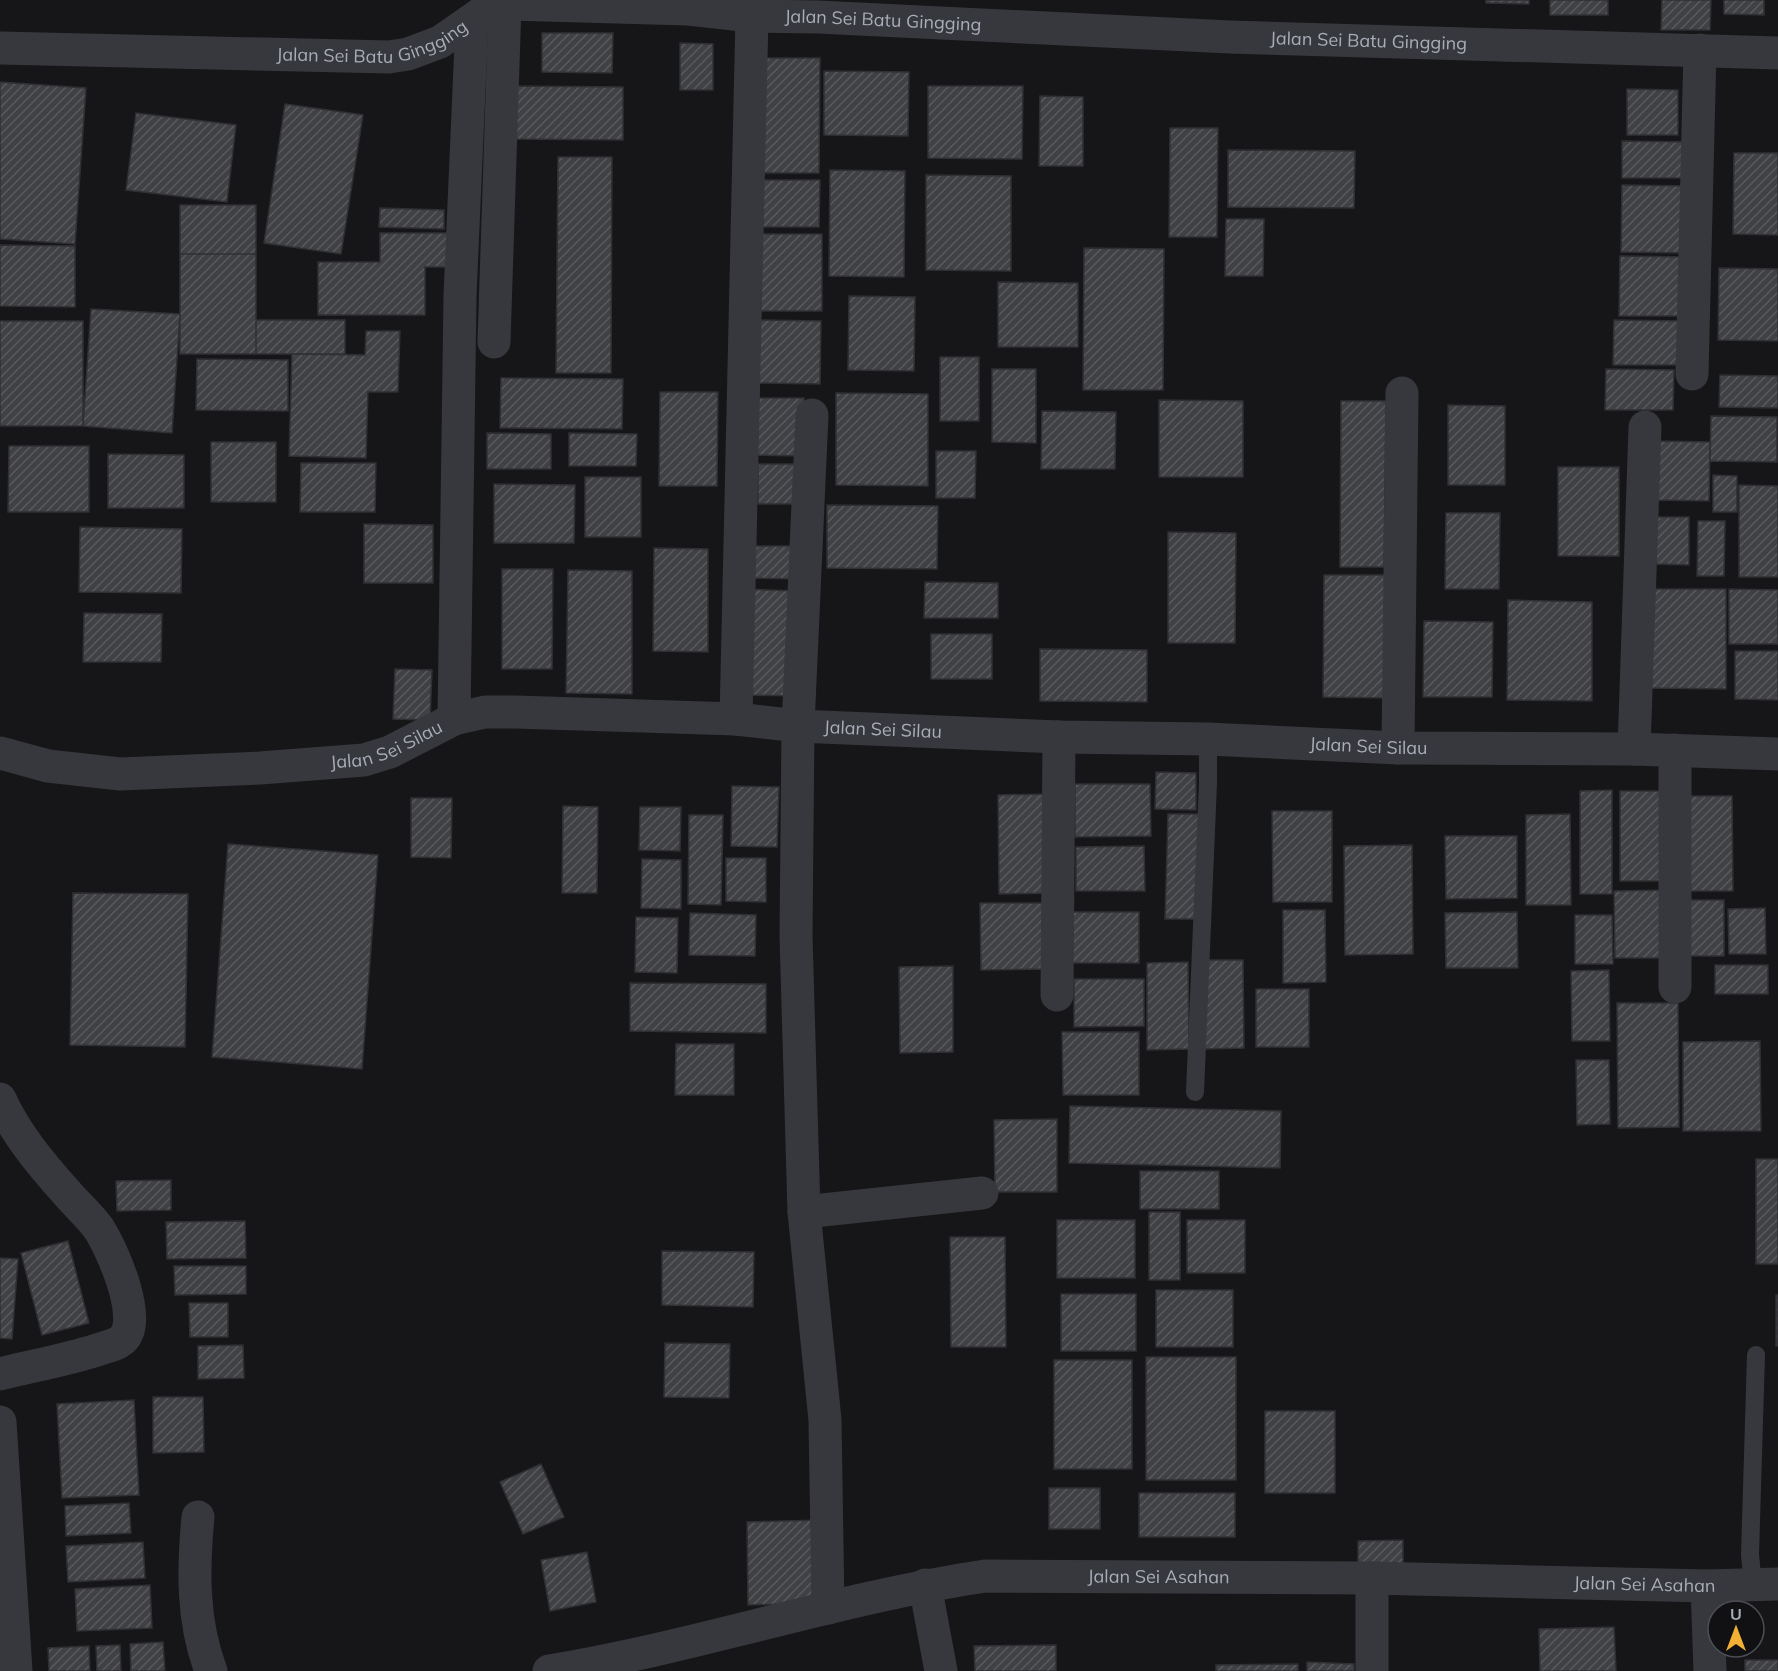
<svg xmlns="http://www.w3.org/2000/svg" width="1778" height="1671" font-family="Mulish,sans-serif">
<defs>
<pattern id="building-hatch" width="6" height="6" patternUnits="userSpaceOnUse" patternTransform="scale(1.5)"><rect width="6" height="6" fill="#404145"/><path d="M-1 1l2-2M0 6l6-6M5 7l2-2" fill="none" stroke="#595a5e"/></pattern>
</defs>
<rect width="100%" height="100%" fill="#161618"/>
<path fill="url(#building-hatch)" stroke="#303034" stroke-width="1.5" d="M1486 0H1529V4L1486 3Z
M1550 0H1608V15H1550Z
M1662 0H1711L1710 30H1661Z
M1724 0H1764V15L1724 14Z
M542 33H613L612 73 542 72Z
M680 43 713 44V90H680Z
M762 58H820L819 173H761Z
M824 71 909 72 908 136 824 135Z
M0 82 86 88 75 244 0 239Z
M515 86 623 87V140L515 139Z
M928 86H1023L1022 159 928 158Z
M1627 89 1678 90V135H1627Z
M1040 96 1083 97V166H1039Z
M285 104 363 115 341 254 264 243Z
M136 113 236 125 227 202 126 190Z
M1170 128H1218L1217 237H1169Z
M1622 141 1689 142V178H1622Z
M1228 150 1355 151 1354 208 1228 207Z
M1734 153H1778V235L1733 234Z
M558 157H612L611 373H556Z
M830 170 905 171 904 277 829 276Z
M926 175 1011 176V271L926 270Z
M760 180H820L819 227H760Z
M1622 185 1687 186 1686 253 1621 252Z
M180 205H256V254H180Z
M380 208 444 210V229L379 227Z
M1226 219H1264L1263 276H1225Z
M380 233H454V267H425V315H318V262H380Z
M756 234H822V311H755Z
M0 245 75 246V307L0 306Z
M1084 248 1164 249 1163 390H1083Z
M180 254H256V354H180Z
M1620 256 1688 257V316H1619Z
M1719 268 1778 269V341L1718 340Z
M998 282 1078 283V347H998Z
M849 296 915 297 914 371 848 370Z
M91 309 180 314 172 433 83 426Z
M256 320H345V354H256Z
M755 320 821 321 820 384 754 383Z
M1614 320 1684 321V365H1613Z
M0 321H83V426H0Z
M366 331H400L398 392H368L366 458 289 456 292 354 365 355Z
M940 357H979V421H940Z
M197 359 288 360V411L196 410Z
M992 369H1036V443L992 442Z
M1606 369 1674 370 1673 410H1605Z
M1720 375 1778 376V408L1719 407Z
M501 378 623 379 622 429 500 428Z
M660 392H718L717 486H659Z
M836 393 928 394V486L836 485Z
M752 398H804L803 456 751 455Z
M1159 400 1243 401V477H1159Z
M1341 401H1386L1384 567H1340Z
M1448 405 1505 406V485H1448Z
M1042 411 1116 412 1115 469H1041Z
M1711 416 1777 417V462L1710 461Z
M487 433 551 434V469H487Z
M569 433 637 434 636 466H569Z
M1656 441 1710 442 1709 501 1656 500Z
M211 442H276V502H211Z
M9 446H89V512H8Z
M936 451H976L975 498H936Z
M108 454 184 455V508H108Z
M301 463H376L375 512H300Z
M758 464H801V504H758Z
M1558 467H1619V556H1558Z
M1713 475 1737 476V512H1713Z
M585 477H641V537H585Z
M494 484 575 485 574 543H494Z
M1739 485 1778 486V577H1739Z
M827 505 938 506 937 569 827 568Z
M1446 513H1500L1499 589H1445Z
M1655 517H1689V565L1654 564Z
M1698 521H1725L1724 576H1697Z
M364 524 433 525V583H364Z
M80 527 182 529 181 593 79 592Z
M1168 532 1236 533 1235 643H1168Z
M748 546H796V579L748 578Z
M654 548 708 549V652L653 651Z
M502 569H553L552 669H502Z
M568 570 632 571V694L566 693Z
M1324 575H1391L1390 698 1323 697Z
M925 582 998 583V618H924Z
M745 589 797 591 795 696 743 695Z
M1649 589H1726V689L1648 688Z
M1729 589 1778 590V644H1729Z
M1508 600 1592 602V701L1507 700Z
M84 613 162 614 161 662H83Z
M1424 621 1493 622 1492 697H1423Z
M931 634H992V679H931Z
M1040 649 1147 650V702L1040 701Z
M1735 651H1778V700L1735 699Z
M395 669 432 670 430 720 393 719Z
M1156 772 1196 773V810L1155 809Z
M1075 784H1150L1151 836 1075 837Z
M732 786 779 787 777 847 731 846Z
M1612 790V894H1580V791Z
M1620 791H1667V881H1620Z
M1049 794 1050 893 999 894 998 795Z
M1688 796H1732L1733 891H1689Z
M411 798H452L451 858 411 857Z
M563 806 598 807 597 893H562Z
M640 807H681L680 851 639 850Z
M1272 811H1332V902H1273Z
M1168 814H1200L1197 919H1165Z
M1570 814 1571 905H1526V815Z
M689 815H723L721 905 688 904Z
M1445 836H1517V898L1446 899Z
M228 844 378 855 362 1069 212 1057Z
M1412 845 1413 954 1345 955 1344 846Z
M1144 846 1145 891H1076V847Z
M726 858H766V902L726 901Z
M642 859 681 860V909L641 908Z
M1671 890 1672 958H1615L1614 891Z
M73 893 188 894 185 1047 70 1045Z
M1685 900H1724V956H1686Z
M980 903H1049L1050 969 981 970Z
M1765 908 1766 954H1729L1728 909Z
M1283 910H1325L1326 982 1283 983Z
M1065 912H1139V963H1065Z
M1517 912 1518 968H1446L1445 913Z
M690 913 756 915 755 956 689 955Z
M1575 915H1612L1613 964H1575Z
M636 917 678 918 677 973 635 972Z
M1204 960H1243L1244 1048 1205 1049Z
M1188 962 1189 1049 1147 1050V963Z
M1715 965H1768V994H1715Z
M953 966V1052L900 1053 899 967Z
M1609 970 1610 1041H1572L1571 971Z
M1074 979H1144V1026L1074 1027Z
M630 983 766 984V1033L630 1031Z
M1256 989H1309V1047H1256Z
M1617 1003H1678L1679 1127 1618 1128Z
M1062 1032H1139V1095H1063Z
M1760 1041 1761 1131H1683V1042Z
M676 1044H734V1095H675Z
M1576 1060H1609L1610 1124 1577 1125Z
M1070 1106 1281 1111 1280 1168 1069 1163Z
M1057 1119V1192H995L994 1120Z
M1756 1159H1778V1264H1756Z
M1140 1171H1219V1209H1140Z
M171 1180V1210L117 1211 116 1181Z
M1149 1212H1180V1280H1149Z
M1057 1220H1135V1278H1057Z
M1187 1220H1245V1273H1187Z
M245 1221 246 1258 167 1259 166 1222Z
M950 1237H1005L1006 1347H951Z
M68 1241 89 1323 42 1335 21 1253Z
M662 1251 754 1252 753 1307 662 1305Z
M0 1258 18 1259 12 1339 0 1338Z
M174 1266H246V1294L175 1295Z
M1156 1290H1233V1347H1156Z
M1061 1294H1136V1351H1061Z
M1776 1295H1778V1346H1776Z
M189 1303H228V1337H190Z
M665 1343 730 1344 729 1398 664 1397Z
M243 1345 244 1378 198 1379V1346Z
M1146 1357H1236V1480H1146Z
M1054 1360H1132V1469H1054Z
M153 1397H203L204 1452 153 1453Z
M134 1400 139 1495 62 1498 57 1404Z
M1265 1411H1335V1493H1265Z
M541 1464 564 1517 523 1534 500 1482Z
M1049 1488H1100V1529H1049Z
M1139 1493H1235V1537H1139Z
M129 1503 131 1533 66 1536 65 1506Z
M822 1520 824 1603 748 1605 747 1522Z
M1403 1540V1564L1358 1565V1541Z
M143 1542 145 1578 68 1582 66 1546Z
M587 1552 596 1602 550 1611 541 1560Z
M150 1585 152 1628 77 1631 75 1589Z
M1614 1627 1616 1671H1540L1539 1629Z
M163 1642 165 1671H131L130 1644Z
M120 1645 121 1671H97L96 1646Z
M1056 1645V1671H975L974 1646Z
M89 1646 90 1671H49L48 1648Z
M1745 1660H1778V1671H1745Z
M1307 1662 1354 1664V1671H1307Z
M1298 1664V1671H1216V1665Z"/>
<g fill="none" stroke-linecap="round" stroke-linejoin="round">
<path stroke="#37383d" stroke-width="18" d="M1195 1092 1208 783V739
M1753 1584 1750 1555 1756 1355"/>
<g stroke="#37383d" stroke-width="33">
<path id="s1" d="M0 48 389 57 408 54 440 42 486 10 505 4 688 9 752 16 818 17 1230 37 1778 53"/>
<path d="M494 342 505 4"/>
<path d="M1692 374 1700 50"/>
<path d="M812 415 798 726 796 936 804 1212 825 1420 828 1608"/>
<path d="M454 719 460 296 472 21"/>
<path d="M736 719 752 16"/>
<path d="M1398 748 1402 393"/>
<path d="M1634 749 1645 427"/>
<path id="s2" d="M0 753 48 766 120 774 260 768 364 760 390 752 454 719 485 712H515L736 719 798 726 1059 737 1208 739 1398 748 1634 749 1778 754"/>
<path d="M1675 987V750"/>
<path d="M1057 995 1059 737"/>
<path d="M0 1099C16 1134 40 1163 66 1192 76 1204 90 1216 99 1229 112 1249 147 1326 119 1342 113 1346 104 1347 97 1350 66 1360 32 1366 0 1374"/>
<path d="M804 1212 982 1193"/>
<path d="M0 1422 16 1671"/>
<path d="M198 1517C193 1569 192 1621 211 1671"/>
<path d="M925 1585 941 1671"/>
<path d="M1707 1586 1710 1671"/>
<path id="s3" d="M549 1671C696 1647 838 1598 985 1576L1372 1578 1707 1586 1778 1584"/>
<path d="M1372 1671V1578"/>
</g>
</g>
<g text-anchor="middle" stroke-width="4.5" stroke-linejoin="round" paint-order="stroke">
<g font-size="18" fill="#a8adb8" stroke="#111113">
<text dy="6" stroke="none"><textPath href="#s1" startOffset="897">Jalan Sei Batu Gingging</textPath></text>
<text dy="6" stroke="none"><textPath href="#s1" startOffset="375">Jalan Sei Batu Gingging</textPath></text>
<text dy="6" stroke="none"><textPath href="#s1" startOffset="1383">Jalan Sei Batu Gingging</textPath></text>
<text dy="6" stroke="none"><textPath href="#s2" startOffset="896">Jalan Sei Silau</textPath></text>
<text dy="6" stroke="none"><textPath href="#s2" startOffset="392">Jalan Sei Silau</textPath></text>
<text dy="6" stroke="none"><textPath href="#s2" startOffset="1382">Jalan Sei Silau</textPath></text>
<text dy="6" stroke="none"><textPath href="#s3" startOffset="620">Jalan Sei Asahan</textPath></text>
<text dy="6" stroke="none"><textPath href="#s3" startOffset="1106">Jalan Sei Asahan</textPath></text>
</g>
</g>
<g transform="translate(1736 1629)"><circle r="28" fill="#111113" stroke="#4d4f55" stroke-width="1.5"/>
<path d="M0-4.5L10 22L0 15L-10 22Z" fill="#f2b134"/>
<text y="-9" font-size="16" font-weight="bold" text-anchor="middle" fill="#a8adb8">U</text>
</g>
</svg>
